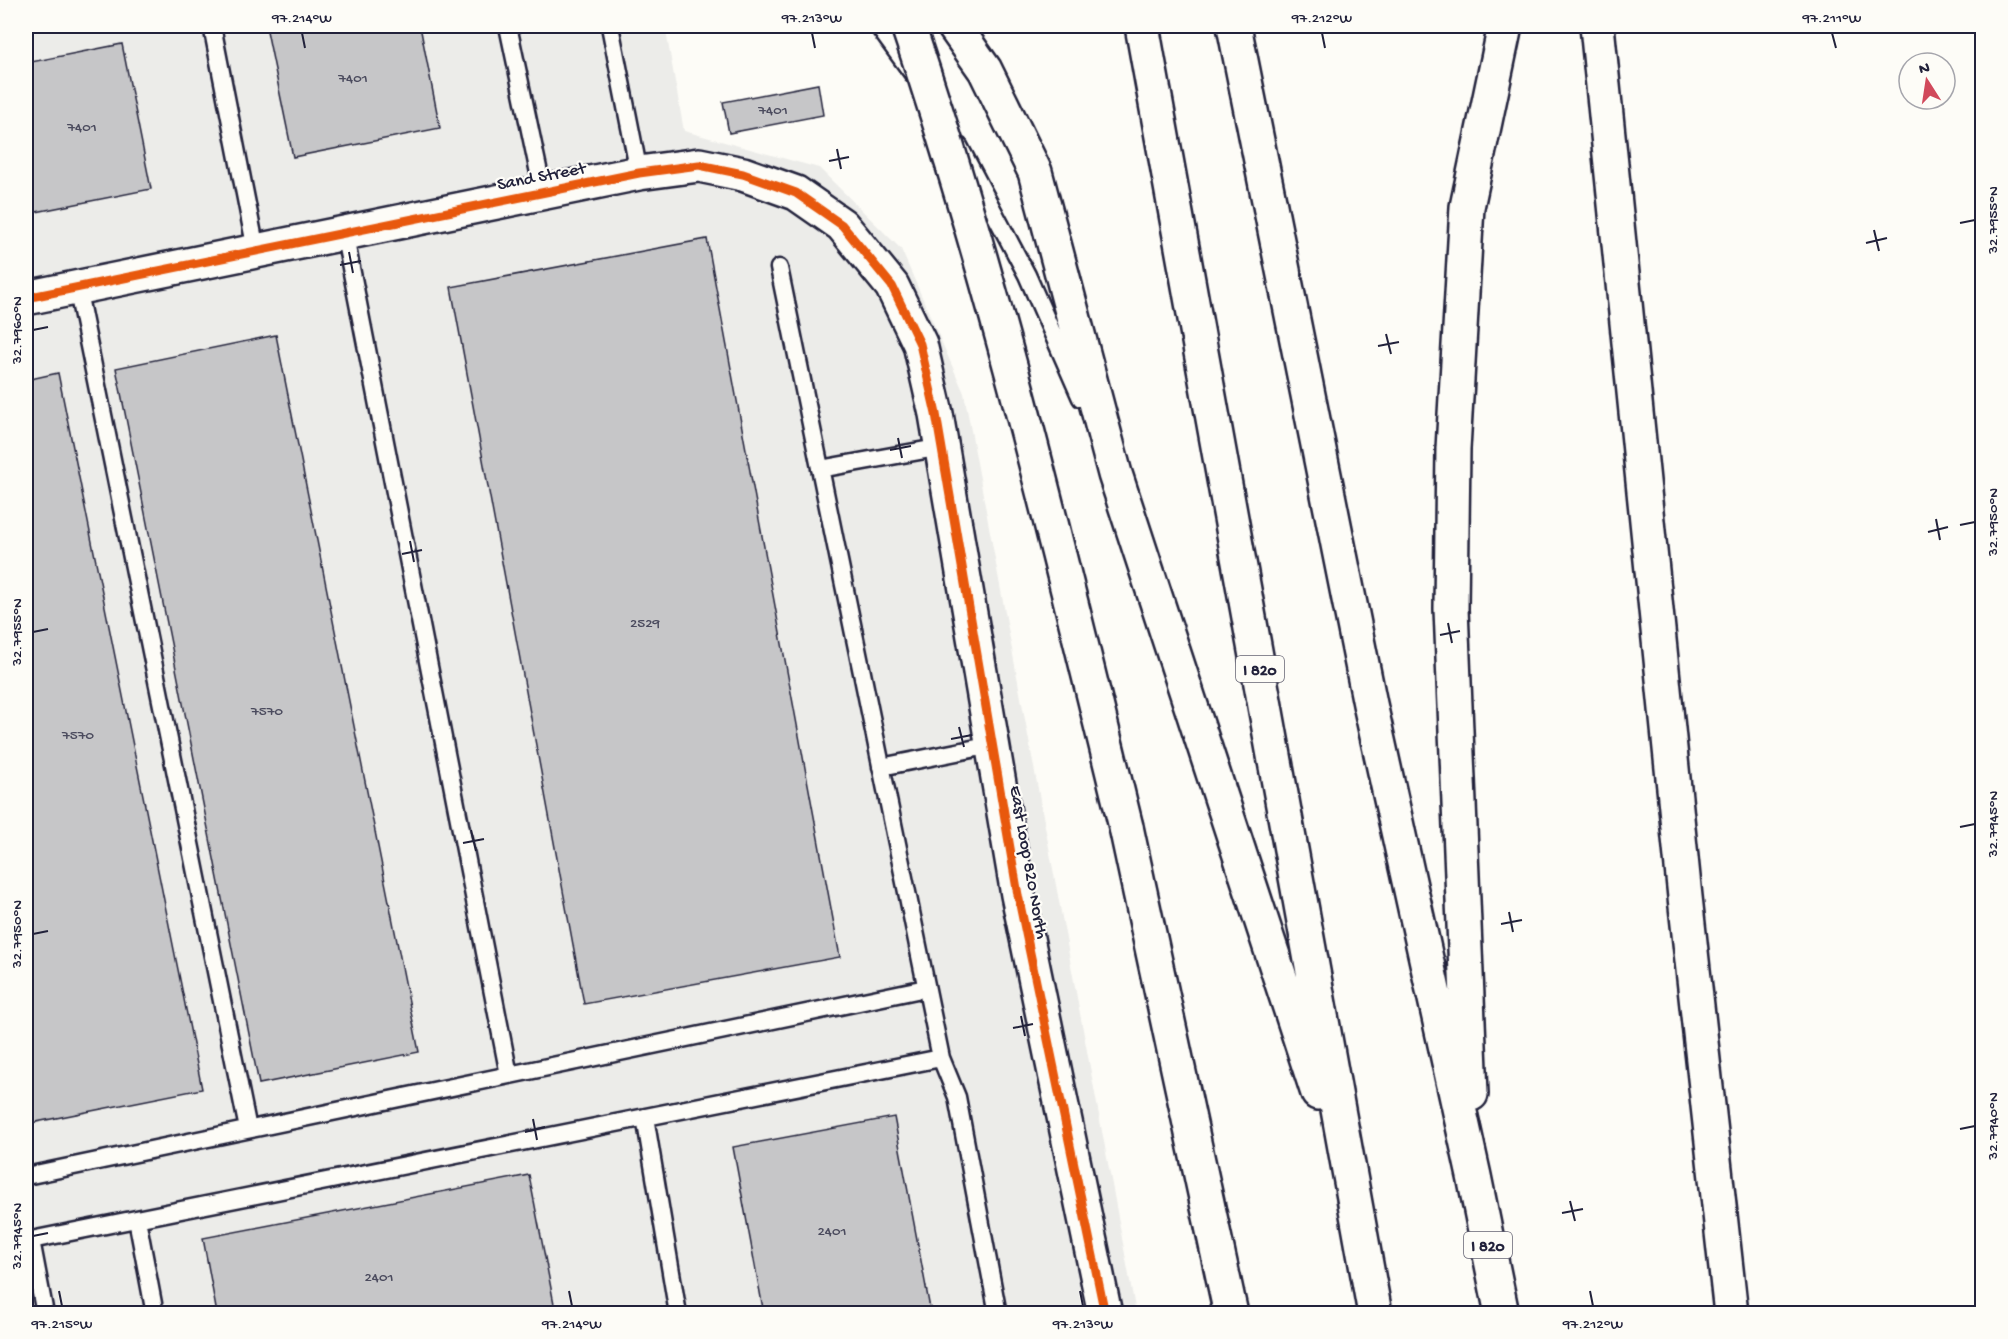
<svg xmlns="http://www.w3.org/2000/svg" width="2008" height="1339" font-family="'Gochi Hand',sans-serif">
<rect width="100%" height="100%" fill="#fdfcf7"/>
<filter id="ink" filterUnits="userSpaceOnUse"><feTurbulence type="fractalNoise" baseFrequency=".0167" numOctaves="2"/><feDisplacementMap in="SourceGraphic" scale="12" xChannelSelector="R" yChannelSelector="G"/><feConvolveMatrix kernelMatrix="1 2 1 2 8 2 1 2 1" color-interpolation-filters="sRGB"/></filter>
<g filter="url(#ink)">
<path fill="#ecece9" d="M26 26H665L684 131 819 168 901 249 964 393 1136 1313H26Z"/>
<path fill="#c6c6c8" stroke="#22223b" stroke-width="1.5" d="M266 26H420L440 128 293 157Z
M122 44 151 189 26 214V63Z
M818 84 823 115 729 133 723 102Z
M707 239 840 957 584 1004 451 287Z
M276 335 419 1052 259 1084 116 368Z
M58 373 202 1089 26 1124V380Z
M894 1117 931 1314H764L733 1147Z
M529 1175 556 1314H217L203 1238Z"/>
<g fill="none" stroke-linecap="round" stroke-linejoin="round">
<defs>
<path id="lane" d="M212 26 256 250
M508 26 543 192
M610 26 639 173
M878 26 913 74
M959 146 1027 275 1081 398
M344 232 509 1075
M779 268 941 1058 957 1097 998 1314
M77 287 248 1129
M820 469 942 447
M881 767 992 745
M645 1117 678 1314
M26 1176 926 988
M137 1219 155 1314
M31 1240 45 1314
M26 1241 941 1058"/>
<path id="street" d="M26 298 639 173 699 165 743 174 796 193 842 225 892 286 920 344 936 414 1018 895 1105 1314"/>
<path id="highway" d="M954 26 985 70 1035 172 1115 474 1318 1093
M1142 26 1375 1314
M1234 26 1370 704 1474 1176 1502 1314
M1597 26 1685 897 1731 1314
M1126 827 1231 1314
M1471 1094 1451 609 1453 449 1467 207 1505 26"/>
</defs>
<use href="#lane" stroke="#22223b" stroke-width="21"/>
<use href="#street" stroke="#22223b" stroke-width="38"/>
<use href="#highway" stroke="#22223b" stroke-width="38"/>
<use href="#lane" stroke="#fdfcf7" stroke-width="16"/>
<use href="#street" stroke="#fdfcf7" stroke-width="33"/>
<use href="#highway" stroke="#fdfcf7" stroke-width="33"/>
<defs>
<path id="highway-bridge" d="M908 26C997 288 1060 558 1126 827"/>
</defs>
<use href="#highway-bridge" stroke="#22223b" stroke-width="38" stroke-linecap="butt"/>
<use href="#highway-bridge" stroke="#fdfcf7" stroke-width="33"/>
<defs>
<path id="cycleway" d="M26 298 639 173 699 165 743 174 796 193 842 225 892 286 920 344 936 414 1018 895 1105 1314"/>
</defs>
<use href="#cycleway" stroke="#fdfcf7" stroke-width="13"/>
<use href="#cycleway" stroke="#e8590c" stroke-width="9"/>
</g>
</g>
<path fill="none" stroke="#22223b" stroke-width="2" d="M302 33 305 48M812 33 815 48M1322 33 1325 48M1832 33 1836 48M837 149 841 169M829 161 849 157M1960 223 1975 220M1874 230 1879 251M1866 243 1887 238M349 252 353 273M340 265 361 261M33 330 48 327M1386 334 1391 354M1378 346 1399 342M898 438 902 458M890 450 911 446M1936 519 1940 540M1960 525 1975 522M1928 532 1948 527M410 541 414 562M402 554 422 550M1448 623 1452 643M33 632 48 629M1440 635 1460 631M959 727 964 747M951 739 972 735M1960 827 1975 824M471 830 476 851M463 843 484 839M1509 912 1513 932M1501 924 1522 920M33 934 48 931M1021 1016 1025 1036M1013 1028 1033 1024M533 1119 537 1140M1960 1129 1975 1126M525 1132 545 1127M1570 1201 1575 1221M1562 1213 1583 1209M33 1236 48 1233M59 1291 62 1306M569 1291 572 1306M1080 1291 1083 1306M1590 1291 1593 1306"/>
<g text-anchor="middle" stroke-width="4.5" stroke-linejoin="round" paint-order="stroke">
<g font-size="15" fill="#4b4b5e">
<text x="353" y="82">7401</text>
<text x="773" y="114">7401</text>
<text x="82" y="131">7401</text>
<text x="645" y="627">2529</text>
<text x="267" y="715">7570</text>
<text x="78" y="739">7570</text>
<text x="832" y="1235">2401</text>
<text x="379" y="1281">2401</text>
</g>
<g fill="#fdfcf7" stroke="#646373" stroke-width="1.5">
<rect x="1236" y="656" width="48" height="26" rx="4.5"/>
<rect x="1464" y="1232" width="48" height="26" rx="4.5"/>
</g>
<g font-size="16" font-weight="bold" fill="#22223b">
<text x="1260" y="675">I 820</text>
<text x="1488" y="1251">I 820</text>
</g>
<g font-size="18" fill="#22223b" stroke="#fdfcf7">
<text transform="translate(541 175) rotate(-11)" y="6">Sand Street</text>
<text transform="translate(1030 862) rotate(80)" y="6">East Loop 820 North</text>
</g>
</g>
<rect width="2008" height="1339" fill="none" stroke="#fdfcf7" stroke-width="66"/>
<g transform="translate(1927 81) rotate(348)"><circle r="28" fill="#fdfcf7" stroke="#a5a5ac" stroke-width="1.5"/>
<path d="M0-4.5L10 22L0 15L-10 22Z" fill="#d1495b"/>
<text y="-9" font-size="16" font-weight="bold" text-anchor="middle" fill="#22223b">N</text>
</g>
<rect x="33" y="33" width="1942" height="1273" fill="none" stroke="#22223b" stroke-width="2"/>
<g font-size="15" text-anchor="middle" fill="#22223b">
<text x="302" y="22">97.214°W</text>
<text x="812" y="22">97.213°W</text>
<text x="1322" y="22">97.212°W</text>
<text x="1832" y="22">97.211°W</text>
<text transform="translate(1992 220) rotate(-90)" y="5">32.7955°N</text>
<text transform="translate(16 330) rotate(-90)" y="5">32.7960°N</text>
<text transform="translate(1992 522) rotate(-90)" y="5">32.7950°N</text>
<text transform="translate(16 632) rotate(-90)" y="5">32.7955°N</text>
<text transform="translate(1992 824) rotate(-90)" y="5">32.7945°N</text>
<text transform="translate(16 934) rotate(-90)" y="5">32.7950°N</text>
<text transform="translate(1992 1126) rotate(-90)" y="5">32.7940°N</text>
<text transform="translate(16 1236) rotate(-90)" y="5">32.7945°N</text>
<text x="62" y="1328">97.215°W</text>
<text x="572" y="1328">97.214°W</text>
<text x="1083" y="1328">97.213°W</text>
<text x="1593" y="1328">97.212°W</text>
</g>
</svg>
